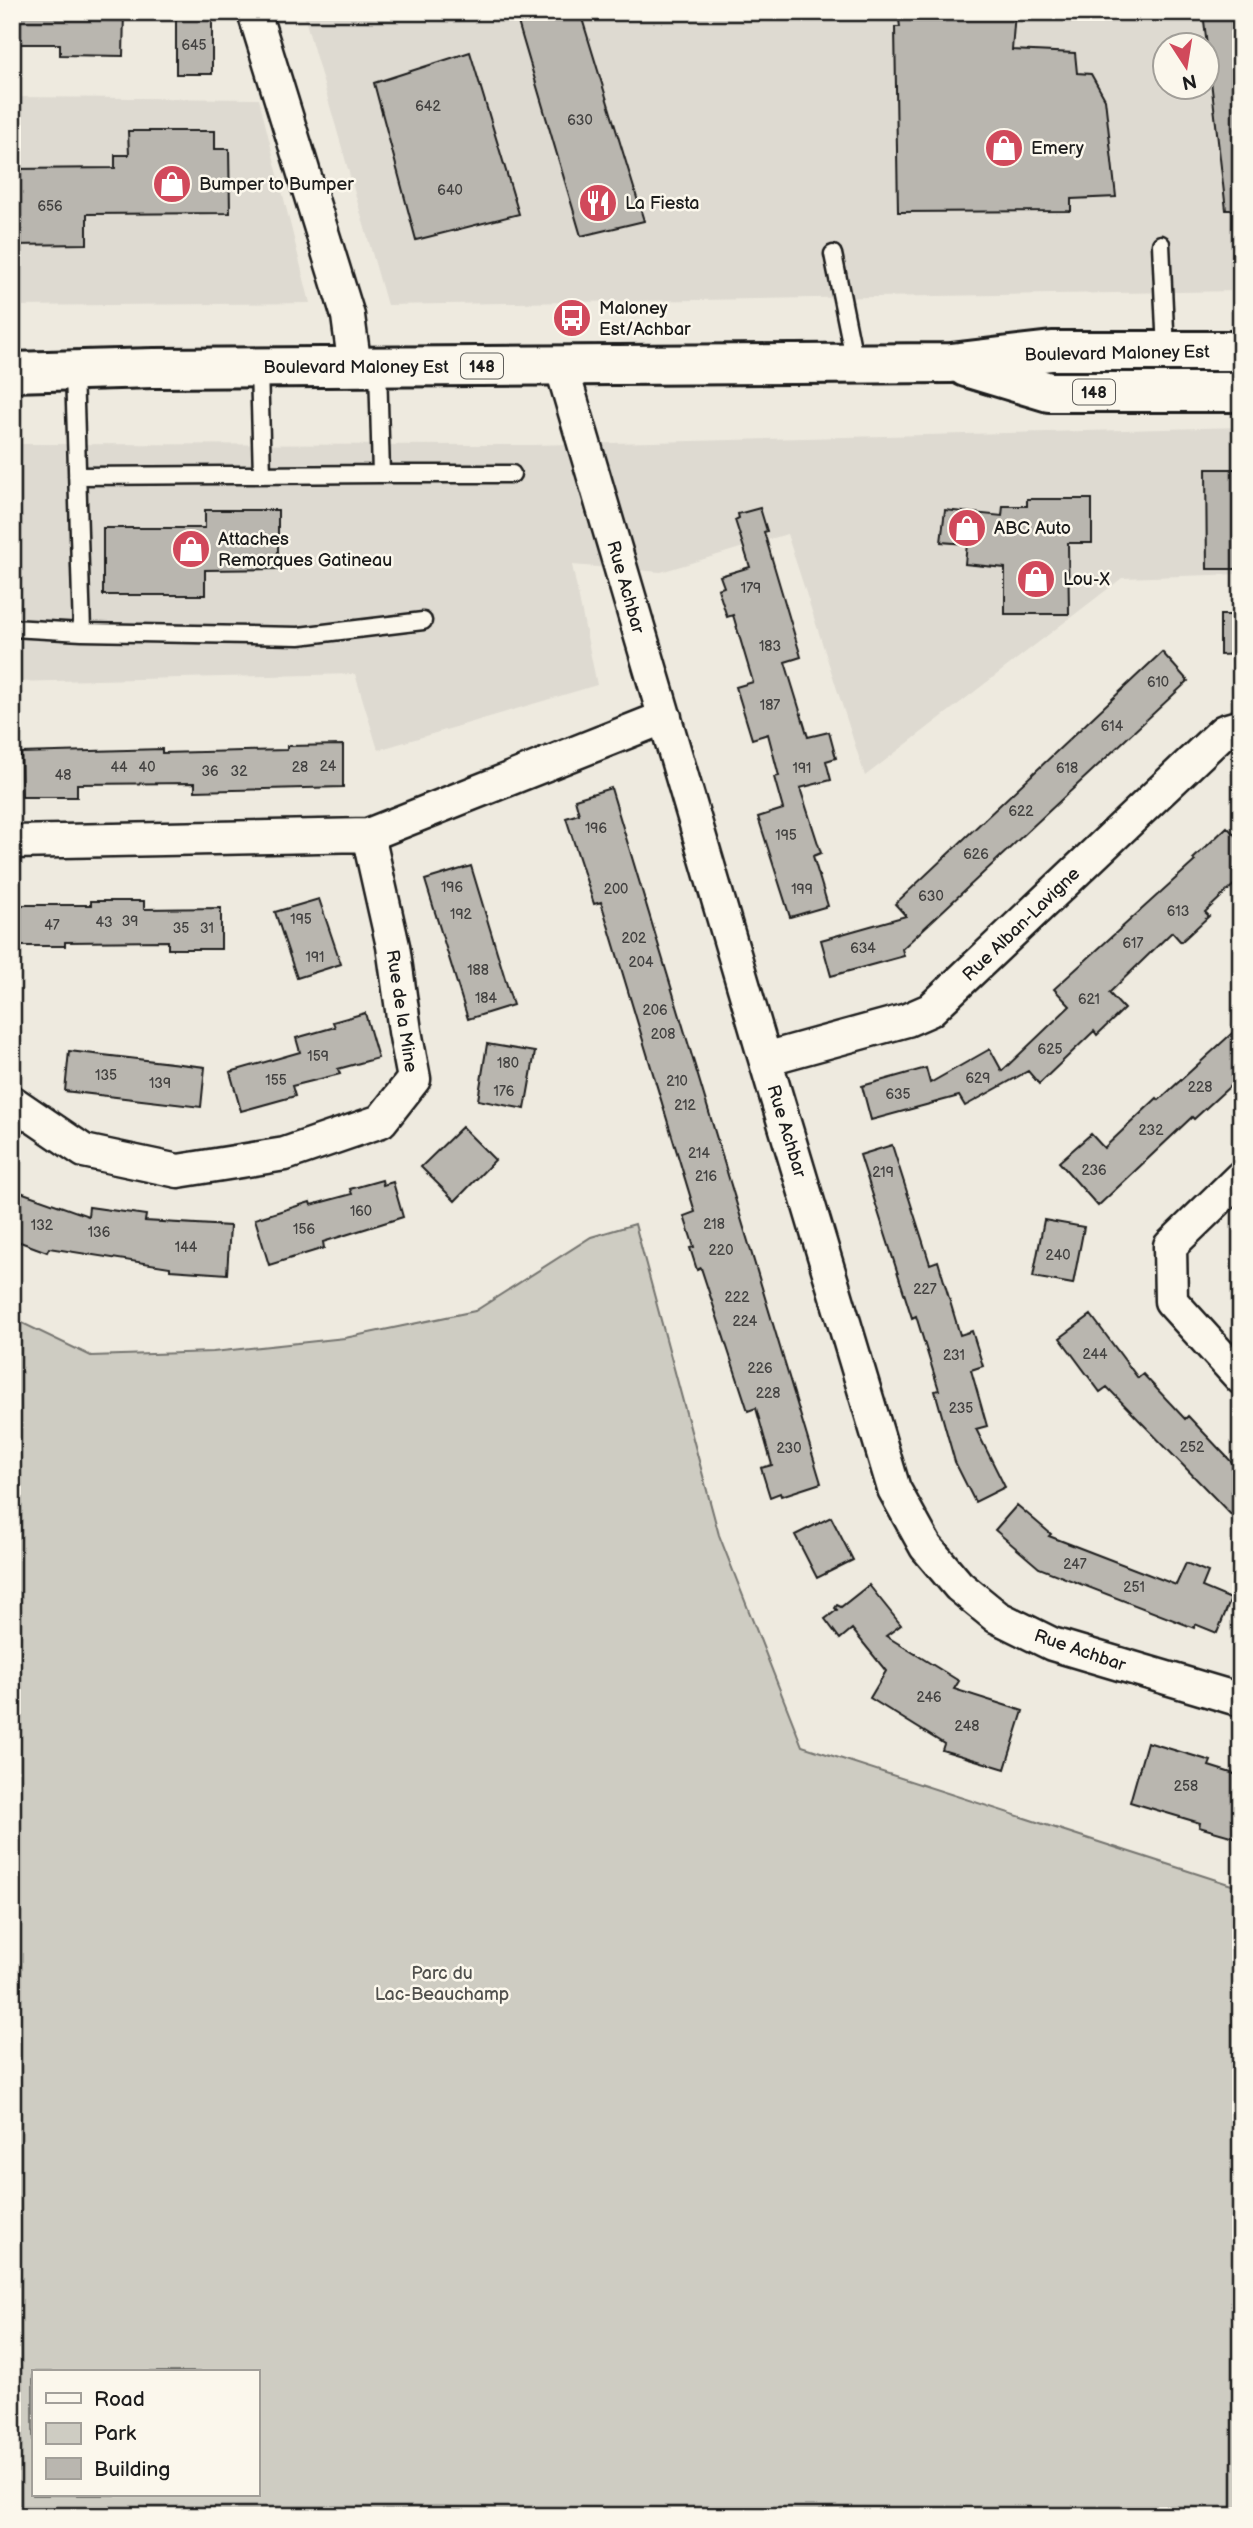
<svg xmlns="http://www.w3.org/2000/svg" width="1253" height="2528" font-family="'Balsamiq Sans',sans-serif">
<rect width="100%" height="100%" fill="#eeeadf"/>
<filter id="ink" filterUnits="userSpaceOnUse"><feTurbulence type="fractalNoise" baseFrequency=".0143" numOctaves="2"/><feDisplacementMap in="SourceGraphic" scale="14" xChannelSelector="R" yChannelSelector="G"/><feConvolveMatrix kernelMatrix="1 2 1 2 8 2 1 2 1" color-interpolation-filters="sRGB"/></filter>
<g filter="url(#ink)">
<path fill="#dedad1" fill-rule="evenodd" d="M303 12H1241V291L387 305ZM1166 46H1208V88H1166Z
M12 97 259 99 310 303 12 306Z
M1241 427V574L1122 578 865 776 787 534 661 572 572 565 597 685 378 750 355 674 12 682V444L532 445Z"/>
<path fill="#ceccc2" stroke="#75746f" stroke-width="2" fill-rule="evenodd" d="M635 1224 719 1535 802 1746 1241 1888V2516H12V1318L91 1356 213 1352 345 1338 475 1311 591 1237ZM33 2372H257V2495H33Z"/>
<path fill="#b9b6af" stroke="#1c1c1c" stroke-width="2" d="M12 12H124L123 56 60 55V44H12Z
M515 12H580L644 221 581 236Z
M898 12H1015L1012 50 1075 53 1077 73 1091 74 1105 99 1116 197 1071 199V211L898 212 895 27H900Z
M1203 12H1241V210H1226Z
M192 14H212V74H176V17H191Z
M470 52 519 214 416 240 374 83Z
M128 131H215V149H229L230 213 87 214V244L12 245V169L115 168V155H129Z
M1206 469H1241V569H1207Z
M1027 499H1092V543H1068L1069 614H1005V568L965 564 967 544 941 542 945 510 1002 516 1003 506H1027Z
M760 508 767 531 764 532 801 657 785 662 808 737 829 732 836 758 826 761 831 780 800 788 821 853 813 856 828 906 790 917 758 817 783 809 774 777 779 776 768 734 752 739 736 687 753 682 733 615 727 617 718 589 724 587 720 576 750 567 735 520 739 518 738 514Z
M205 510H278V569L205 570V595H103V528H205Z
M1220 615H1241V654L1220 655Z
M1162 652 1188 681 902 949 904 956 831 976 821 940 906 916 895 904Z
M343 745V787L195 791V783L77 784V797H22L21 753 162 749V753L287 750V746Z
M611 788 821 1483 781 1496 780 1493 770 1497 761 1468 772 1465 756 1408 748 1411 701 1268 697 1270 690 1248 694 1247 684 1216 695 1212 601 902 594 904 566 818 579 814 575 799Z
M1227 827 1241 841V878L1205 912 1209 916 1181 942 1172 932 1109 993 1124 1009 1097 1035 1094 1031 1039 1084 1028 1071 965 1106 959 1096 871 1120 862 1086 926 1068 930 1083 990 1049 1002 1071 1070 1006 1054 989 1195 861 1193 859Z
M471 866 513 1005 468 1019 425 880Z
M319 899 341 964 297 978 275 912Z
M91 901H144V909L221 908V949H168V941L65 942V946H13V905H91Z
M365 1013 378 1058 338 1069 340 1074 292 1086 295 1096 241 1111 230 1072 300 1052 296 1038 335 1027 333 1022Z
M1241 1025V1076L1194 1119 1192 1117 1098 1206 1059 1162 1091 1134 1104 1148 1157 1098 1159 1100Z
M487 1044 535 1052 525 1109 478 1100Z
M69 1051 205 1067 201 1107 65 1091Z
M462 1127 495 1160 455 1201 421 1167Z
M892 1145 930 1264 938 1261 960 1335 972 1331 983 1366 971 1370 987 1426 976 1429 1005 1487 975 1502 955 1462 935 1391 939 1390 916 1316 912 1318 860 1155Z
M382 1180 383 1185 393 1182 403 1217 323 1242 324 1248 269 1265 255 1219 310 1202 311 1205 352 1194 350 1189Z
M12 1189 88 1216 89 1207 146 1215 145 1221 230 1226 227 1274 170 1270V1267L49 1248 47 1252 12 1239Z
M1044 1220 1084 1227 1073 1284 1033 1277Z
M1091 1315 1138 1378 1143 1374 1185 1419 1188 1416 1241 1472V1525L1107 1387 1100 1392 1060 1338Z
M1017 1505 1051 1534 1049 1536 1176 1585 1186 1563 1208 1572 1202 1587 1231 1599 1217 1633 1195 1624 1194 1628 1039 1568 995 1530Z
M831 1517 853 1560 817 1578 795 1535Z
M869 1585 901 1625 886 1636 959 1681 954 1689 1023 1711 1005 1769 942 1750 944 1744 870 1698 886 1671 852 1629 840 1639 825 1619 837 1610 835 1608 837 1605 841 1607Z
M1147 1742 1211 1761 1209 1766 1241 1776V1839L1199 1827 1200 1823 1130 1802Z"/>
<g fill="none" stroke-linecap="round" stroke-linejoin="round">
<defs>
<path id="lane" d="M1161 244 1166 351
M833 254 855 363
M378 367 381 474H512
M259 368 262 475
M74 371 82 632 299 636 423 621
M77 476 381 474
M12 628 82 632"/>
<path id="street" d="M254 12 348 316 355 368
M561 365 765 1059 894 1489 926 1547 959 1586 997 1617 1052 1644 1241 1700
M12 842 368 835 665 717
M765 1059 907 1020 930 1010 1224 731 1241 726
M12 1102 84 1151 178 1171 285 1154 381 1121 414 1079 405 1031 393 946 368 835
M1241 1177 1170 1246 1171 1301 1241 1378"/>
<path id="primary" d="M966 367 1049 392H1241
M12 372 154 368 951 363 1052 351H1241"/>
</defs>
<use href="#lane" stroke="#1c1c1c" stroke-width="21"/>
<use href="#street" stroke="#1c1c1c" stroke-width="37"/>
<use href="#primary" stroke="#1c1c1c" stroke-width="44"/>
<use href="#lane" stroke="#fbf7ec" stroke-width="16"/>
<use href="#street" stroke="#fbf7ec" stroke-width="32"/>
<use href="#primary" stroke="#fbf7ec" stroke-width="38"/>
</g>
</g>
<defs>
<symbol id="shop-disc" viewBox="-11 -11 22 22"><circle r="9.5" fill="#d1495b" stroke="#fbf7ec"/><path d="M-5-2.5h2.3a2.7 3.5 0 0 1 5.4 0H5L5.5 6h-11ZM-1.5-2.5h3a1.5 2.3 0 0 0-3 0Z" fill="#fff"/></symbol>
<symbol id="restaurant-disc" viewBox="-11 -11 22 22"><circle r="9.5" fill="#d1495b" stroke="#fbf7ec"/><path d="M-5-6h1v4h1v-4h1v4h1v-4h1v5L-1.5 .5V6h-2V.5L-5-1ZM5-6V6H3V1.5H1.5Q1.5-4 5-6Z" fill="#fff"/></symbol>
<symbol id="bus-disc" viewBox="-11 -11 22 22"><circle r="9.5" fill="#d1495b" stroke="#fbf7ec"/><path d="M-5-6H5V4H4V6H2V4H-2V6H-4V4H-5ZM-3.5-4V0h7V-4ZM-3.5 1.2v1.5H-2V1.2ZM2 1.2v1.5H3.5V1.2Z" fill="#fff"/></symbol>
</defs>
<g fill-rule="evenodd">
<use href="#shop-disc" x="982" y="126" width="44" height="44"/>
<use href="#shop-disc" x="150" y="162" width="44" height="44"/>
<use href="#restaurant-disc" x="576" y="181" width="44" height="44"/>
<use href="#bus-disc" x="550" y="296" width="44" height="44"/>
<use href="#shop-disc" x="945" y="506" width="44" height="44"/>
<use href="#shop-disc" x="169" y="527" width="44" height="44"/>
<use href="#shop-disc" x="1014" y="557" width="44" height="44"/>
</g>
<g text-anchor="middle" stroke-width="5" stroke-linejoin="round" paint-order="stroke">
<g font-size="14" fill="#434241">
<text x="194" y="50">645</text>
<text x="428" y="111">642</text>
<text x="580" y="125">630</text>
<text x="450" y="195">640</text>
<text x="50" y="211">656</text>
<text x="751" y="593">179</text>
<text x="770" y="651">183</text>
<text x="1158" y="687">610</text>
<text x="770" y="710">187</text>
<text x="1112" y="731">614</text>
<text x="328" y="771">24</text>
<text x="119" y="772">44</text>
<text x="147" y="772">40</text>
<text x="300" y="772">28</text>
<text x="802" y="773">191</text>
<text x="1067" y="773">618</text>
<text x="210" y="776">36</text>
<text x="239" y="776">32</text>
<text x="63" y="780">48</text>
<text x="1021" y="816">622</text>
<text x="596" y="833">196</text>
<text x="786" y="840">195</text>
<text x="976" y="859">626</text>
<text x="452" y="892">196</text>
<text x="616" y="894">200</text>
<text x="802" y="894">199</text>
<text x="931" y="901">630</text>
<text x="1178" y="916">613</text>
<text x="461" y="919">192</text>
<text x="301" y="924">195</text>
<text x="130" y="926">39</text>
<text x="104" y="927">43</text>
<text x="52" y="930">47</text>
<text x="181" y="933">35</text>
<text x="207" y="933">31</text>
<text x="634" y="943">202</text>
<text x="1133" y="948">617</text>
<text x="863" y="953">634</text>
<text x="315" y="962">191</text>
<text x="641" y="967">204</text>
<text x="478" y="975">188</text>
<text x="486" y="1003">184</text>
<text x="1089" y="1004">621</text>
<text x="655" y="1015">206</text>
<text x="663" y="1039">208</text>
<text x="1050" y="1054">625</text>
<text x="318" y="1061">159</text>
<text x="508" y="1068">180</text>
<text x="106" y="1080">135</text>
<text x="978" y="1083">629</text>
<text x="276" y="1085">155</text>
<text x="677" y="1086">210</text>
<text x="160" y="1088">139</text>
<text x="1200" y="1092">228</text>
<text x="504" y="1096">176</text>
<text x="898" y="1099">635</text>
<text x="685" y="1110">212</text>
<text x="1151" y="1135">232</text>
<text x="699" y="1158">214</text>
<text x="1094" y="1175">236</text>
<text x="883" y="1177">219</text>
<text x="706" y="1181">216</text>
<text x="361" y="1216">160</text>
<text x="714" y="1229">218</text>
<text x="42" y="1230">132</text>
<text x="304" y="1234">156</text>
<text x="99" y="1237">136</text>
<text x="186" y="1252">144</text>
<text x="721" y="1255">220</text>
<text x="1058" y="1260">240</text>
<text x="925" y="1294">227</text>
<text x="737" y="1302">222</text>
<text x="745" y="1326">224</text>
<text x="1095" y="1359">244</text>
<text x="954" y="1360">231</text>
<text x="760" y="1373">226</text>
<text x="768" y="1398">228</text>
<text x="961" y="1413">235</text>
<text x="1192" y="1452">252</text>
<text x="789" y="1453">230</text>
<text x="1075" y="1569">247</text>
<text x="1134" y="1592">251</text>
<text x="929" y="1702">246</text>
<text x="967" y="1731">248</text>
<text x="1186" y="1791">258</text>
</g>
<g fill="#fbf7ec" stroke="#5f5e5a" stroke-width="2">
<rect x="461" y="353.5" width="42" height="25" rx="5"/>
<rect x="1073" y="379.5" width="42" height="25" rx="5"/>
</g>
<g font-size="16" font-weight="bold" fill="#1c1c1c">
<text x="482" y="372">148</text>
<text x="1094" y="398">148</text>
</g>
<g font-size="18" fill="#1c1c1c" stroke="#fbf7ec" text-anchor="start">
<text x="1031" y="154">Emery</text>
<text x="199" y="190">Bumper to Bumper</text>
<text x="625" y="209">La Fiesta</text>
<text x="599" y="314">Maloney<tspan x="599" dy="21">Est/Achbar</tspan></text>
<text x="994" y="534">ABC Auto</text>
<text x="218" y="545">Attaches<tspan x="218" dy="21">Remorques Gatineau</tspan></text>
<text x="1063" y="585">Lou-X</text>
</g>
<g font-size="18" fill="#1c1c1c" stroke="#fbf7ec">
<text transform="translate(1117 353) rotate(-1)" y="6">Boulevard Maloney Est</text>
<text x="356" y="373">Boulevard Maloney Est</text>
<text transform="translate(626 587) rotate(74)" y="6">Rue Achbar</text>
<text transform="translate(1021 924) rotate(-44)" y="6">Rue Alban-Lavigne</text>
<text transform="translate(402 1011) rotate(81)" y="6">Rue de la Mine</text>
<text transform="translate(787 1131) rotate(73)" y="6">Rue Achbar</text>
<text transform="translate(1080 1650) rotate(19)" y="6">Rue Achbar</text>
</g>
<g font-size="18" fill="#51514e" stroke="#fbf7ec">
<text x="442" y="1979">Parc du<tspan x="442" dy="21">Lac-Beauchamp</tspan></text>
</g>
</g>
<rect width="1253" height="2528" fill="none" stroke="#fbf7ec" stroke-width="42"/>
<rect x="21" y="21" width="1211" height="2486" fill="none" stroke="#1c1c1c" stroke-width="2.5" filter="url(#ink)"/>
<rect x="32" y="2370" width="228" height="126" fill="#fbf7ec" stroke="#a29f99" stroke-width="2"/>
<rect x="46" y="2393" width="35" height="10" fill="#fbf7ec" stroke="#a29f99" stroke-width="2"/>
<text x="94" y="2406" font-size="21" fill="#1c1c1c">Road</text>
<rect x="46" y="2423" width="35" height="21" fill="#ceccc2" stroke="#a29f99" stroke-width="2"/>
<text x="94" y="2440" font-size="21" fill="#1c1c1c">Park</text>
<rect x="46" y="2458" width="35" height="21" fill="#b9b6af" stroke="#a29f99" stroke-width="2"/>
<text x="94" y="2476" font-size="21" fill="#1c1c1c">Building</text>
<g transform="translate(1186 66) rotate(168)"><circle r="33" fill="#fbf7ec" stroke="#a29f99" stroke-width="2"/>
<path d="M0-5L12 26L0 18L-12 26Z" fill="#d1495b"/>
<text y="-10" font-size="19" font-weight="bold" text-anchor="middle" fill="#1c1c1c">N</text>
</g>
</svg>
